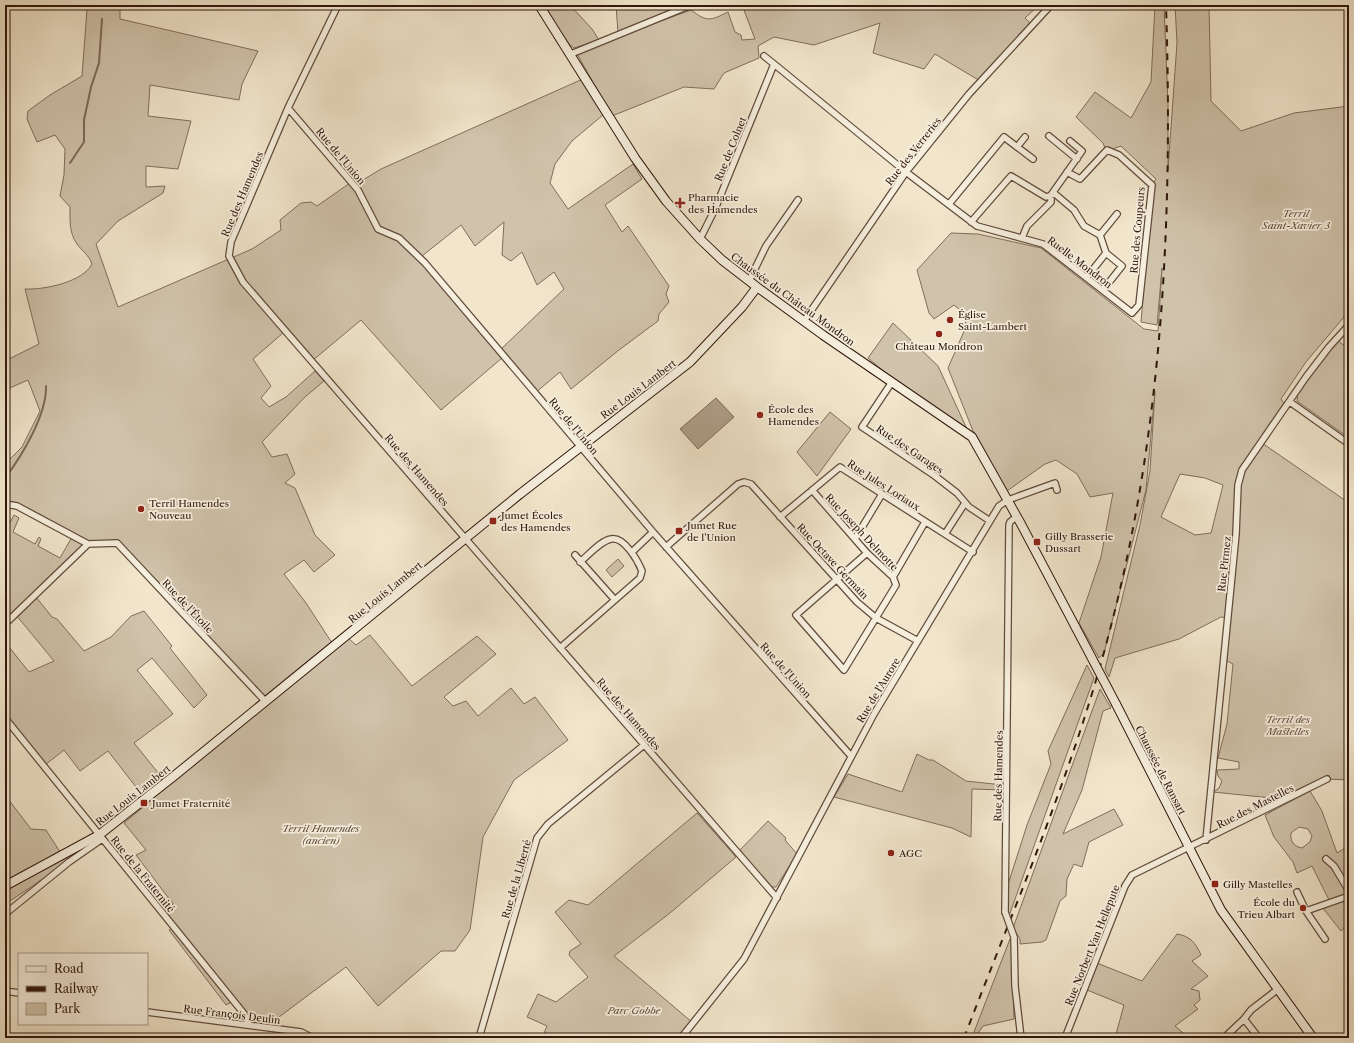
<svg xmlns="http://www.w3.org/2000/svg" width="1354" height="1043" font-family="'Libre Caslon Text',serif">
<rect width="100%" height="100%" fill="#f1e6cc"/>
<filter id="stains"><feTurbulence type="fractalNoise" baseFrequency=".005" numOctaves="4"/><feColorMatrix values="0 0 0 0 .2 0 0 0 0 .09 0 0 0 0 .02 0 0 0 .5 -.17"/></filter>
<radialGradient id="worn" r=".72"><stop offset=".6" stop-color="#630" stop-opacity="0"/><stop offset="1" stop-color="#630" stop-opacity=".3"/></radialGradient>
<path fill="#d0c3ab" stroke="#806d5c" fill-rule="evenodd" d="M80 5H130L120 10V19L258 51 242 84 239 100 150 85 148 116 191 121 178 169 146 166V187L165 186 163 193 118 221 96 244 118 307 252 249 281 230 280 220 301 203 311 202 317 206 350 183 353 186 381 169 585 78 603 115 572 141 555 164 550 183 568 209 633 164 642 179 605 205 622 232 628 226 669 286 666 294 669 302 659 314 658 321 619 350 571 389 560 372 535 393 499 351 564 289 554 272 537 285 522 252 511 261 502 255 504 222 475 246 461 225 422 256 411 249 502 358 441 410 361 320 312 361 283 333 253 359 271 386 261 398 269 407 286 397 315 371 324 381 305 397 262 442 272 457 287 454 295 474 285 483 295 488 315 535 335 555 314 572 304 560 284 574 306 603 334 646 348 638 356 645 370 635 412 686 477 636 496 654 444 697 453 706 466 701 478 716 511 688 524 704 535 697 568 740 514 780 483 837 470 930 455 951H441L378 1006 346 967 279 1017 273 1026 251 1024V1019L231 994 229 997 230 1003 226 1005 169 930 175 925 165 912 173 904 136 855 146 850 124 823 147 804 148 800 273 699 262 696 247 686 118 547 98 542 88 544 5 621V611H8L9 603 5 602V532L14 515 19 518 13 532 35 544 39 537 41 539 38 546 60 558 72 537 29 512 5 504V464L22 447 40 411 28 380 5 390V361L39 344 25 289C44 290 83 282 92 264 89 255 82 251 77 244 69 233 70 220 70 207L60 196 64 175 65 149 55 135 37 142 27 119 28 111 50 95 82 76 87 10Z
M542 5H570L592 29 599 40 574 48 569 44Z
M616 5H648L652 8 663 5H688L618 33Z
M742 5H1039L1025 18 1030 23 980 81 935 54 924 69 873 53 880 23 814 45 774 37 758 46 759 58 724 73 714 89 684 87 612 116 576 52 691 10C707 22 710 21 728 12L735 32 741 35 742 40 755 39Z
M1155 5H1164L1168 104V170L1177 43 1175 5H1209L1211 101 1241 131 1294 113 1349 106V311L1306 362 1281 399 1285 405 1262 443 1349 503V780L1327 779 1281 799 1213 792 1219 788 1222 781 1218 776 1217 770 1239 769V762L1218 758 1227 724 1233 664 1227 661 1229 618 1221 617 1179 639 1115 658 1109 677 1105 669 1140 525 1150 471 1155 391 1146 490 1104 653 1099 658 1079 623 1101 557 1113 493 1090 497 1077 474 1056 460 1045 464 1007 491 973 431 948 368 965 329 966 315 954 305 934 319 929 313 917 270 951 233 978 234 1041 248 1144 329 1158 331 1162 268 1157 325 1141 322 1152 185 1156 179 1121 146 1112 149 1111 151 1105 148 1103 143 1076 117 1095 92 1131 118 1151 82ZM1180 474 1205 478 1223 485 1211 533 1195 535 1161 517Z
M893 323 938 366 967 429 893 379 868 358Z
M1337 340 1349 349V438L1297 401 1298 389Z
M830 412 851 429 817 476 797 452Z
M618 559 624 566 612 577 606 570Z
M36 597 52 617 57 619 84 651 111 637 131 616 144 611 172 646 170 648 207 695 194 708 152 658 137 670 173 714 134 743 164 780 143 796 108 751 80 771 64 750 45 765 5 714V642L29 672 54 661 16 615Z
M1087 665 1094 678 1009 916 1005 894 1027 825 1051 764 1048 751Z
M1100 689 1111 708 1103 711 1082 790 1063 834 1114 809 1123 825 1089 842 1082 867 1074 864 1067 879 1066 896 1060 901 1046 940 1042 942 1020 944V939L1013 928Z
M917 754 929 760H933L966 781 1003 785V790L972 789 971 837 952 828 834 797 848 774 902 792Z
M1310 791 1322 811 1337 853 1345 848 1349 855V924L1341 931 1322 907 1329 900 1312 866 1297 873 1293 862 1274 837 1265 815ZM1299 827 1308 829 1312 836 1310 842 1302 848C1294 847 1290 841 1291 833Z
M5 795 31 829 46 830 62 855H66L100 840C67 860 38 884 5 904Z
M697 813 736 857 670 913 614 956 693 1023 681 1038H542L547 1026 527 1017 538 994 556 1002 588 977 569 955 570 951 581 944 555 912 569 900 588 905Z
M768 821 786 838 785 840 797 854 776 887H771L739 851Z
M1177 934C1190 936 1196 943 1201 955L1192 961 1208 976 1191 989 1199 991 1200 1000 1194 1005 1198 1009 1175 1026 1189 1038H1115L1124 1005 1087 990 1097 963 1142 981Z
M1010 939 1012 943 1014 1019 983 1026 976 1036 974 1032Z"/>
<path fill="#b0a08b" stroke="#7d6958" d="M716 398 734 417 698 449 680 429Z"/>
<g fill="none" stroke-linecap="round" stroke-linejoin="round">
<path stroke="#7d6958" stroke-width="2" d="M70 163 84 142V120L91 87 99 63 102 19
M5 478C22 456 47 414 46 386"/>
<defs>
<path id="street" d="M338 5 288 108 231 242 229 256 243 282 777 898
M571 54 691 5
M764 56 774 64
M288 108 358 190 378 229 399 238 425 263 653 532 851 756
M1049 136 1077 159
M1017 147 1025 137
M949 204 1004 137 1033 159
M971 222 1011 176 1046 197 1055 194 1074 210 1084 226 1100 235 1106 253 1087 277
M1100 235 1117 214
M1022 238 1027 226 1051 202V195L1082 151 1070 141
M700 239 715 209 774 64 906 172 977 226 1043 244 1132 313 1139 305 1152 185 1119 155 1107 150 1080 179 1067 172
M749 281 766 246 798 200
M1103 290 1122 266 1106 253
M804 321 906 172 969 94 1051 5
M892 382 862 427 935 476 957 493 969 507 990 521
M1290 402 1349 444
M812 490 867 553 893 577 896 585 844 670 796 615 867 553
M5 504 17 506 88 544
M780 517 840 467 973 552
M945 534 965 503
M855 539 882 494
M666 547 738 484 744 482 751 484 857 602 876 618 918 641
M632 552 653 532
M575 555 615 600
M893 577 925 522
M5 624 88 544 117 543 266 702
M560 648 640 578 642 571C638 561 624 536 611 539 600 541 589 555 580 562
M5 718 245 1015 249 1025
M1206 840 1236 534 1238 485 1242 470 1306 377 1329 347 1349 325
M1326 859 1334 866 1349 891
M1297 892 1306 911 1325 939
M1306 911 1349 896
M1005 912 1009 525 1010 522 1017 516
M5 914 69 862 102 839
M1014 937 1015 986 1021 1038
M5 991 19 993
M147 1012 301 1032 313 1038
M479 1038 537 838 548 824 644 745
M681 1038 744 959 874 714 999 506 1008 500 1055 483 1057 490
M1065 1038 1125 886 1132 875 1327 779
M1224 1038 1244 1019
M1259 1038 1244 1019 1251 1010 1278 989"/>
<path id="secondary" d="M539 5 635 158 666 201 700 239 722 260 757 287 823 335 972 437 1021 524 1076 628
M1116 704 1221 910 1313 1038
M5 886 99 835 174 776 520 494 690 362 742 307 757 287"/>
</defs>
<use href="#street" stroke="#614b3c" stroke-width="8"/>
<use href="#secondary" stroke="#31170c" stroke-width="10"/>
<use href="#street" stroke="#f6efde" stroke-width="5.5"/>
<use href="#secondary" stroke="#f6efde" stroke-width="8"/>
<path stroke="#31170c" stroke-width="2" stroke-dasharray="7 7" stroke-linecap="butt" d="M964 1038C1014 907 1071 777 1107 641 1163 434 1173 218 1166 5"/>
<defs>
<path id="street-bridge" d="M1005 912 1014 937"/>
<path id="secondary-bridge" d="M1076 628 1116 704"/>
</defs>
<use href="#street-bridge" stroke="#614b3c" stroke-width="8" stroke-linecap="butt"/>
<use href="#secondary-bridge" stroke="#31170c" stroke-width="10" stroke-linecap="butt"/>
<use href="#street-bridge" stroke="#f6efde" stroke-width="5.5"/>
<use href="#secondary-bridge" stroke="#f6efde" stroke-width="8"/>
</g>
<g fill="#8f2418" stroke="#f6efde" stroke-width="1.5">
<path d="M678 197h4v4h4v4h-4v4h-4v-4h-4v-4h4z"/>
<circle cx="950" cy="320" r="4"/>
<circle cx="939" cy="334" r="4"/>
<circle cx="760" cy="415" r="4"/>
<circle cx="141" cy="509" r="4"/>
<rect x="489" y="517" width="8" height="8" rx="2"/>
<rect x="675" y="527" width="8" height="8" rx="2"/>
<rect x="1033" y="538" width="8" height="8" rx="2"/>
<rect x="140" y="799" width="8" height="8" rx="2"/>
<circle cx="891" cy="853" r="4"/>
<rect x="1211" y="880" width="8" height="8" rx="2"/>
<circle cx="1303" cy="908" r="4"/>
</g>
<g text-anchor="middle" stroke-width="3.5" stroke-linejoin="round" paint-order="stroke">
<g font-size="10" fill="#31170c" stroke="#f6efde">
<text transform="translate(730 149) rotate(-68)" y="4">Rue de Colnet</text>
<text transform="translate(913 151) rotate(-52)" y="4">Rue des Verreries</text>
<text transform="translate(341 156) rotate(50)" y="4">Rue de l'Union</text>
<text transform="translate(242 194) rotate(-67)" y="4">Rue des Hamendes</text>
<text transform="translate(1137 230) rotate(-85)" y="4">Rue des Coupeurs</text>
<text transform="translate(1080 262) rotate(37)" y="4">Ruelle Mondron</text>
<text transform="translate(793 299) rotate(36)" y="4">Chaussée du Château Mondron</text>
<text transform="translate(638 389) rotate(-37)" y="4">Rue Louis Lambert</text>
<text transform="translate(574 426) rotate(50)" y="4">Rue de l'Union</text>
<text transform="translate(910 449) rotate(34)" y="4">Rue des Garages</text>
<text transform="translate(417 470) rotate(49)" y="4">Rue des Hamendes</text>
<text transform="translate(884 485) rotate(33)" y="4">Rue Jules Loriaux</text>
<text transform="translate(862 532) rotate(47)" y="4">Rue Joseph Delmotte</text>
<text transform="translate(833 561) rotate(47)" y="4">Rue Octave Germain</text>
<text transform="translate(1224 564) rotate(-84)" y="4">Rue Pirmez</text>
<text transform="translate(385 592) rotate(-39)" y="4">Rue Louis Lambert</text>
<text transform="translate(188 606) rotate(47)" y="4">Rue de l'Étoile</text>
<text transform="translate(786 670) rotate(48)" y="4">Rue de l'Union</text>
<text transform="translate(878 690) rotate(-59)" y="4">Rue de l'Aurore</text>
<text transform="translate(629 714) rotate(49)" y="4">Rue des Hamendes</text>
<text transform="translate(1161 770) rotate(63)" y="4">Chaussée de Ransart</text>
<text transform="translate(998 776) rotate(-89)" y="4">Rue des Hamendes</text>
<text transform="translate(133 795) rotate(-38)" y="4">Rue Louis Lambert</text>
<text transform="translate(1255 806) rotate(-27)" y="4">Rue des Mastelles</text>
<text transform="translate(143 874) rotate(51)" y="4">Rue de la Fraternité</text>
<text transform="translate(516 879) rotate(-74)" y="4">Rue de la Liberté</text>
<text transform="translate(1092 945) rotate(-68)" y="4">Rue Norbert Van Hellepute</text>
<text transform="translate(232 1014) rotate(7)" y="4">Rue François Deulin</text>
</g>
<g font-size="10" fill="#31170c" stroke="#f6efde" text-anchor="start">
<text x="688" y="201">Pharmacie<tspan x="688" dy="12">des Hamendes</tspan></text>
<text x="958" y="318">Église<tspan x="958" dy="12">Saint-Lambert</tspan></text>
<text x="939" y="350" text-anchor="middle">Château Mondron</text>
<text x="768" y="413">École des<tspan x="768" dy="12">Hamendes</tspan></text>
<text x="149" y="507">Terril Hamendes<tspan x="149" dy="12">Nouveau</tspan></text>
<text x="501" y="519">Jumet Écoles<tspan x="501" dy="12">des Hamendes</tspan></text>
<text x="687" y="529">Jumet Rue<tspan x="687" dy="12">de l'Union</tspan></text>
<text x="1045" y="540">Gilly Brasserie<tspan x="1045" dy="12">Dussart</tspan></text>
<text x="152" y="807">Jumet Fraternité</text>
<text x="899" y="857">AGC</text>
<text x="1223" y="888">Gilly Mastelles</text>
<text x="1295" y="906" text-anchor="end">École du<tspan x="1295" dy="12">Trieu Albart</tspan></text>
</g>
<g font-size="10" font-style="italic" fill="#614b3c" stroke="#f6efde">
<text x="1296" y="217">Terril<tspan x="1296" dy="12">Saint-Xavier 3</tspan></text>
<text x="1288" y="723">Terril des<tspan x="1288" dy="12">Mastelles</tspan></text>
<text x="321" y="832">Terril Hamendes<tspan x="321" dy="12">(ancien)</tspan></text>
<text x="634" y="1014">Parc Gobbe</text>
</g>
</g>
<rect width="1354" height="1043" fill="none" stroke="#f1e6cc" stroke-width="20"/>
<rect x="6" y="6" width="1342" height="1031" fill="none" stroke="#31170c" stroke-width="2"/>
<rect x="10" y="10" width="1334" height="1023" fill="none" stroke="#31170c"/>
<rect x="18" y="953" width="130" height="72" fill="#f6efde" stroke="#a7998a"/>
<rect x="26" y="966" width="20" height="6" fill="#f6efde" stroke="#a7998a"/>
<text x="54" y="973" font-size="12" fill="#31170c">Road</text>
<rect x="26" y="986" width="20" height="6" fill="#31170c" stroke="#a7998a"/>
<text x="54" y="993" font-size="12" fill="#31170c">Railway</text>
<rect x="26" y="1003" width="20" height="12" fill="#d0c3ab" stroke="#a7998a"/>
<text x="54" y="1013" font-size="12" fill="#31170c">Park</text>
<rect width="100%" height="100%" filter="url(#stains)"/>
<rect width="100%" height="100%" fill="url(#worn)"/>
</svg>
